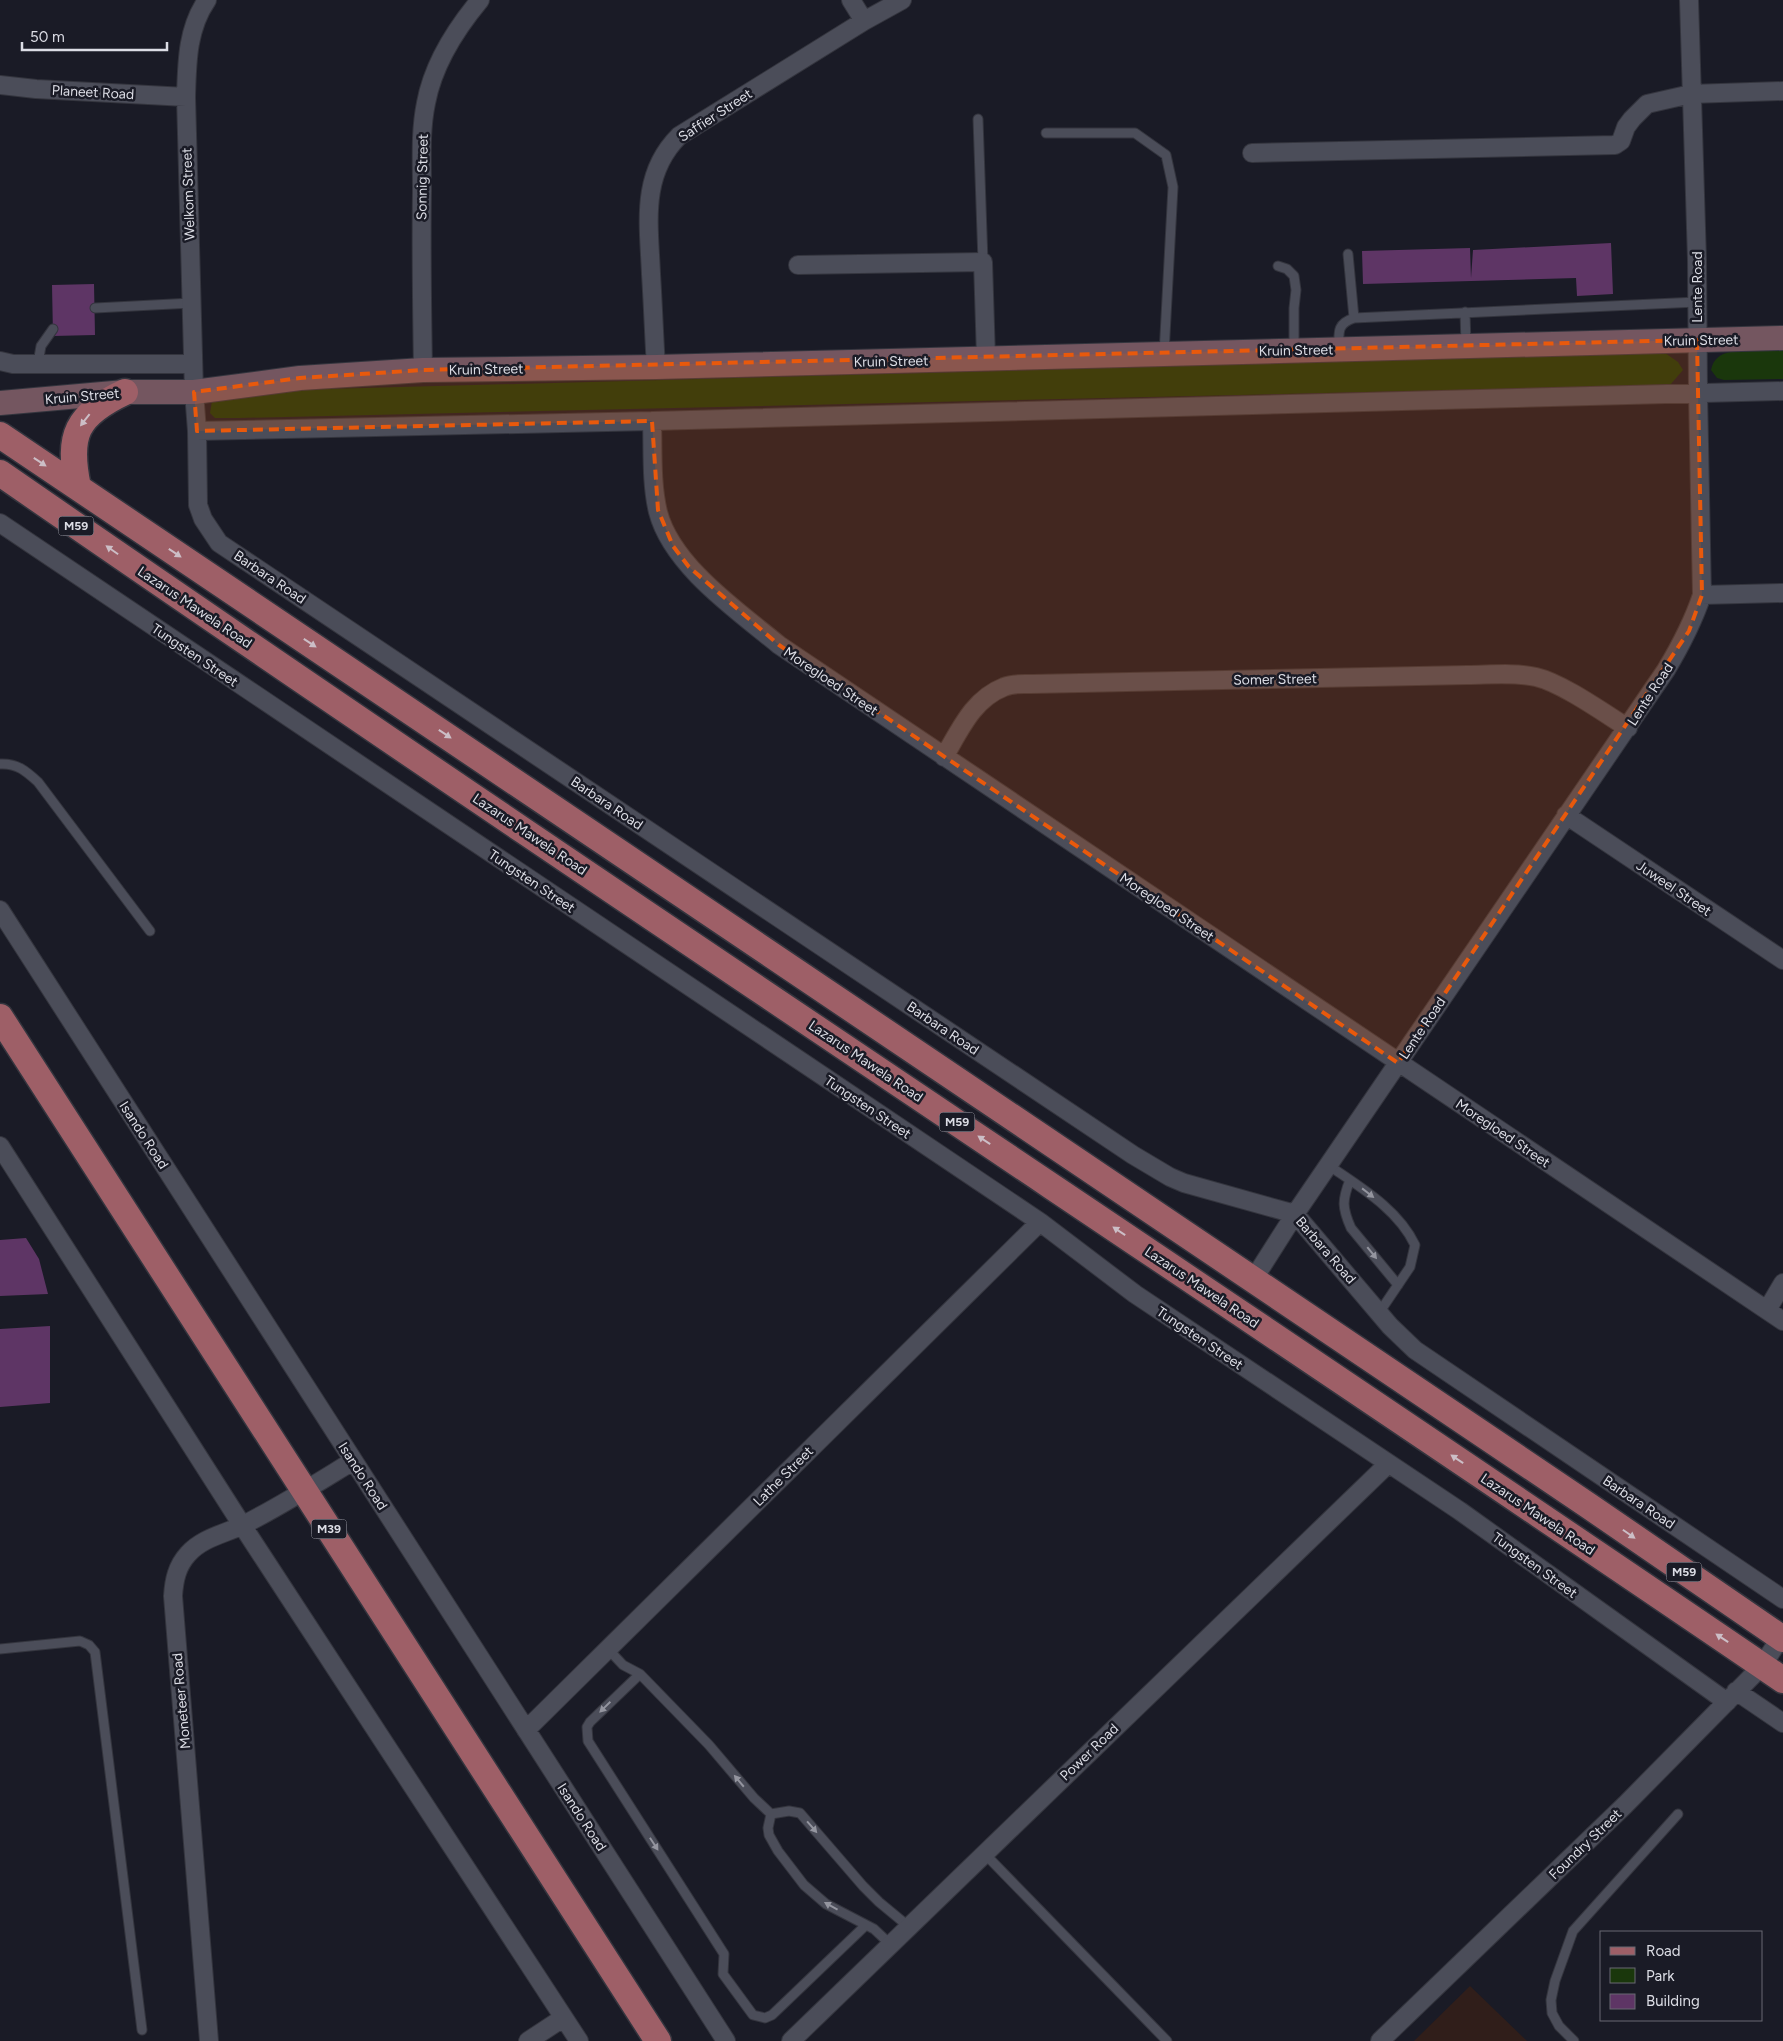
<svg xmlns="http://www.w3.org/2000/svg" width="1783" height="2041" font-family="Figtree,sans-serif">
<rect width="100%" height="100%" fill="#1a1b26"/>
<path fill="#301e1a" d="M1470 1986 1527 2041H1414Z"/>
<path fill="#1a370c" d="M1759 350H1783V379L1724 380 1717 378 1711 370C1716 347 1740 352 1759 350Z
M1665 353 1678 362 1683 370 1670 385 239 418H215L210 413 212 401 290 390Z"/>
<path fill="#5e3565" d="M1611 243 1613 294 1577 296 1576 278 1363 284 1362 251 1470 248 1471 278 1473 250Z
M94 284 95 335 53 336 52 285Z
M26 1238 39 1259 48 1294 0 1296V1240Z
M50 1326V1403L0 1407V1329Z"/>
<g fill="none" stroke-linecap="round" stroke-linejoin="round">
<defs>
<path id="service" d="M978 119 983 262
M1046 133H1135L1166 155 1173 187 1164 354
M1348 254 1354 318
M1278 266 1287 269 1294 276 1296 290 1294 308V350
M95 308 192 303
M1465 312 1466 345
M1339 349C1339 333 1336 324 1354 318L1697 302
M38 363 41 346 53 329
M0 764C17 763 26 771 38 782L150 931
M1328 1165C1360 1187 1398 1209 1415 1245L1410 1267 1379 1313
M1350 1180C1342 1200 1342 1208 1351 1228L1398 1285
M0 1649 80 1641 89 1645 95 1652 142 2030
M608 1649 623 1665 640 1674 709 1745 754 1798 771 1814 768 1828 769 1835 778 1851 804 1885 826 1904 874 1929 890 1944
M640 1674 590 1722 587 1727 588 1741 724 1954 723 1974 753 2015 765 2018 772 2015 866 1925
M771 1814 789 1811 800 1813 863 1886 879 1902 908 1926
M984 1853 1167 2041
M1574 2041 1559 2026 1552 2013 1551 2000 1555 1981 1573 1931 1678 1814"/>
<path id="minor" d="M207 0C187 29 187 63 186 97L194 392 197 431 198 505 203 519 219 543 1133 1155 1170 1177 1184 1183 1295 1214 1390 1326 1415 1350 1783 1599
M851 0 864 21
M0 85 36 89 186 97
M1252 153 1615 145 1621 141 1626 127 1632 119 1647 104 1691 94 1783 91
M798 265 983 262 986 358
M0 361 13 364H193
M656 367C654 336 653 305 651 274 649 224 640 175 679 136L864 21 902 0
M423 370C422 310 421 250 422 191 422 162 420 132 426 103 433 65 455 30 480 0
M652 421C653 451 651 483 658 512 672 566 738 611 779 645L1783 1321
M197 431 652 421 1783 391
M0 523 1040 1222 1135 1294 1460 1511 1727 1702
M1702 595 1783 593
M944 757C960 730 973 699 1004 687 1013 683 1023 684 1032 684L1467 675C1489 675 1514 672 1536 677 1562 683 1604 713 1628 728
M1566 815 1783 960
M0 910 726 2041
M0 1146 242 1525 579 2041
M1253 1280 1295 1214 1666 670C1681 645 1693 622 1702 595L1698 393 1697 260 1689 0
M1767 1310 1783 1283
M1736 1691 1783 1723
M526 1730 1040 1222
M209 2041 173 1596C174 1580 177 1566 188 1554 202 1538 224 1534 243 1525 281 1506 317 1483 353 1461
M528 2041 563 2018
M791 2041 1388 1464
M1380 2041 1625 1805 1762 1666 1781 1637"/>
<path id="secondary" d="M0 403 125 392H194L300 378 423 370 656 367 1783 338"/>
<path id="primary" d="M0 435 1589 1506 1783 1639
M0 473C590 881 1190 1276 1783 1680
M78 487C67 435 76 415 125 392
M0 1017 658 2041"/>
</defs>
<use href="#service" stroke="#34353e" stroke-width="11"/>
<use href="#minor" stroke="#34353e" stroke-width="20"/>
<use href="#secondary" stroke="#34353e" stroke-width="26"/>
<use href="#primary" stroke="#34353e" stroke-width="29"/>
<use href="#service" stroke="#4b4d59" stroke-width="9"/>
<use href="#minor" stroke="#4b4d59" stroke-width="18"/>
<use href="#secondary" stroke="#745660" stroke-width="24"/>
<use href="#primary" stroke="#9e5f67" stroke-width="26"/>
</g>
<defs><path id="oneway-solid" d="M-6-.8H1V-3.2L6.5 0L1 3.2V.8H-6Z" transform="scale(1.25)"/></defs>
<g fill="#ccbec6">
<use href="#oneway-solid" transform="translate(85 420) rotate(128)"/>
<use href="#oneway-solid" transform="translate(40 462) rotate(34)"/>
<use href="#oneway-solid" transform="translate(112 550) rotate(-145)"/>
<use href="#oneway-solid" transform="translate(175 553) rotate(34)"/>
<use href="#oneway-solid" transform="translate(310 643) rotate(34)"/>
<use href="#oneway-solid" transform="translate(445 734) rotate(34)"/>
<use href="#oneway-solid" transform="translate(984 1140) rotate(-146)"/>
<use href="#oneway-solid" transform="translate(1119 1231) rotate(-146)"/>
<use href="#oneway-solid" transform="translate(1457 1459) rotate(-146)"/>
<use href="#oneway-solid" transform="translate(1629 1534) rotate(35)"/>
<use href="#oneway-solid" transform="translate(1722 1638) rotate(-146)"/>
</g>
<g fill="#94959f">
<use href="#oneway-solid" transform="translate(1368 1193) rotate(38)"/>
<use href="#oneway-solid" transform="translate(1372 1253) rotate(51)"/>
<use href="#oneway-solid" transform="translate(605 1707) rotate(136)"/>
<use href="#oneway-solid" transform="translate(739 1781) rotate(-130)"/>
<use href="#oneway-solid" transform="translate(812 1827) rotate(49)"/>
<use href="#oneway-solid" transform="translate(654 1844) rotate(57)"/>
<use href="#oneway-solid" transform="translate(831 1906) rotate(-151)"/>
</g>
<path fill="#e8590c" fill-opacity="0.2" stroke="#e8590c" stroke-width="4" stroke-dasharray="10 6" stroke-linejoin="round" d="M1697 340 1702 595 1689 631 1398 1063 779 645 689 567 673 546 658 510 652 421 197 431 194 392 300 378 423 370Z"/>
<g text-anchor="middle" stroke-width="5" stroke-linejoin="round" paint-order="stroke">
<g fill="#1a1b26" stroke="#a2a3ac" stroke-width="1">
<rect x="58.5" y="516.5" width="35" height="19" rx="4"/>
<rect x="939.5" y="1112.5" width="35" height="19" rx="4"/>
<rect x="311.5" y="1519.5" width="35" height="19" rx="4"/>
<rect x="1666.5" y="1562.5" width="35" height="19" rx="4"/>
</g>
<g font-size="12" font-weight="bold" fill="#dcdde5">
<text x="76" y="530">M59</text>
<text x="957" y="1126">M59</text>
<text x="329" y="1533">M39</text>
<text x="1684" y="1576">M59</text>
</g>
<g font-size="14" fill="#dcdde5" stroke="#1a1b26">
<text transform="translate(93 92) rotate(3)" y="5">Planeet Road</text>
<text transform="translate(715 115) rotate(-33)" y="5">Saffier Street</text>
<text transform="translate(422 177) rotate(-89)" y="5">Sonnig Street</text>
<text transform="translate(188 194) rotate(-92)" y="5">Welkom Street</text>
<text transform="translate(1697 287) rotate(-90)" y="5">Lente Road</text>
<text transform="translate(1701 340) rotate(-1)" y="5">Kruin Street</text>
<text transform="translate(1296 350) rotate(-1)" y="5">Kruin Street</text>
<text transform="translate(891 361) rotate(-1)" y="5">Kruin Street</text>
<text transform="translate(486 369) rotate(-1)" y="5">Kruin Street</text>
<text transform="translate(82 396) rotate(-5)" y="5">Kruin Street</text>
<text transform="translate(270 577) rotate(34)" y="5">Barbara Road</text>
<text transform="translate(195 607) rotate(34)" y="5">Lazarus Mawela Road</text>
<text transform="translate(195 655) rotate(34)" y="5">Tungsten Street</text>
<text transform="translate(1275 679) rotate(-1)" y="5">Somer Street</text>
<text transform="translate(831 681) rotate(34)" y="5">Moregloed Street</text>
<text transform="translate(1650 694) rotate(-57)" y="5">Lente Road</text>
<text transform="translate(607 803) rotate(34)" y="5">Barbara Road</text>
<text transform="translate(530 834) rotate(34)" y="5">Lazarus Mawela Road</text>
<text transform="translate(532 881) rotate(34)" y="5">Tungsten Street</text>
<text transform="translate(1674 888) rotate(34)" y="5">Juweel Street</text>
<text transform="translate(1167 907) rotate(34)" y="5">Moregloed Street</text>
<text transform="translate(943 1028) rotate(34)" y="5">Barbara Road</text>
<text transform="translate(1422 1028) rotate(-56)" y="5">Lente Road</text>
<text transform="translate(866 1061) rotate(34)" y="5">Lazarus Mawela Road</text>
<text transform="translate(868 1107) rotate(34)" y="5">Tungsten Street</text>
<text transform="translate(1503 1133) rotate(34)" y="5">Moregloed Street</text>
<text transform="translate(144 1135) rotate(57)" y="5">Isando Road</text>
<text transform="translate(1326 1250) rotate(49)" y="5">Barbara Road</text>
<text transform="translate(1202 1287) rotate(34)" y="5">Lazarus Mawela Road</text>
<text transform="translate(1200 1338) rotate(34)" y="5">Tungsten Street</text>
<text transform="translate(363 1476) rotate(57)" y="5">Isando Road</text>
<text transform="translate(783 1476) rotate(-45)" y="5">Lathe Street</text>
<text transform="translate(1639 1502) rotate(34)" y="5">Barbara Road</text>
<text transform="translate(1538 1514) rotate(34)" y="5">Lazarus Mawela Road</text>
<text transform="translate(1535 1565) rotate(36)" y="5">Tungsten Street</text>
<text transform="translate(181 1701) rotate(-95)" y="5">Moneteer Road</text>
<text transform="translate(1089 1752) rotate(-44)" y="5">Power Road</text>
<text transform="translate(582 1817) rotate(57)" y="5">Isando Road</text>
<text transform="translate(1585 1844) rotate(-44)" y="5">Foundry Street</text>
</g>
</g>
<rect x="1600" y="1931" width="162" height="90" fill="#1a1b26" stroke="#686972"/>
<rect x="1610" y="1947" width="25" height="8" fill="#9e5f67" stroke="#686972"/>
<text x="1646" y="1956" font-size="15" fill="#dcdde5">Road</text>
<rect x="1610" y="1968" width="25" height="15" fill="#1a370c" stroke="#686972"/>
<text x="1646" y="1981" font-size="15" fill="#dcdde5">Park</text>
<rect x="1610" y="1994" width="25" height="15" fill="#5e3565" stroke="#686972"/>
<text x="1646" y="2006" font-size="15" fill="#dcdde5">Building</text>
<path d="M22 42v8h145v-8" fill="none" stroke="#dcdde5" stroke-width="2.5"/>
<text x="30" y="42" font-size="15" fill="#dcdde5" stroke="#1a1b26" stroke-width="4" paint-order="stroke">50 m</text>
</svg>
